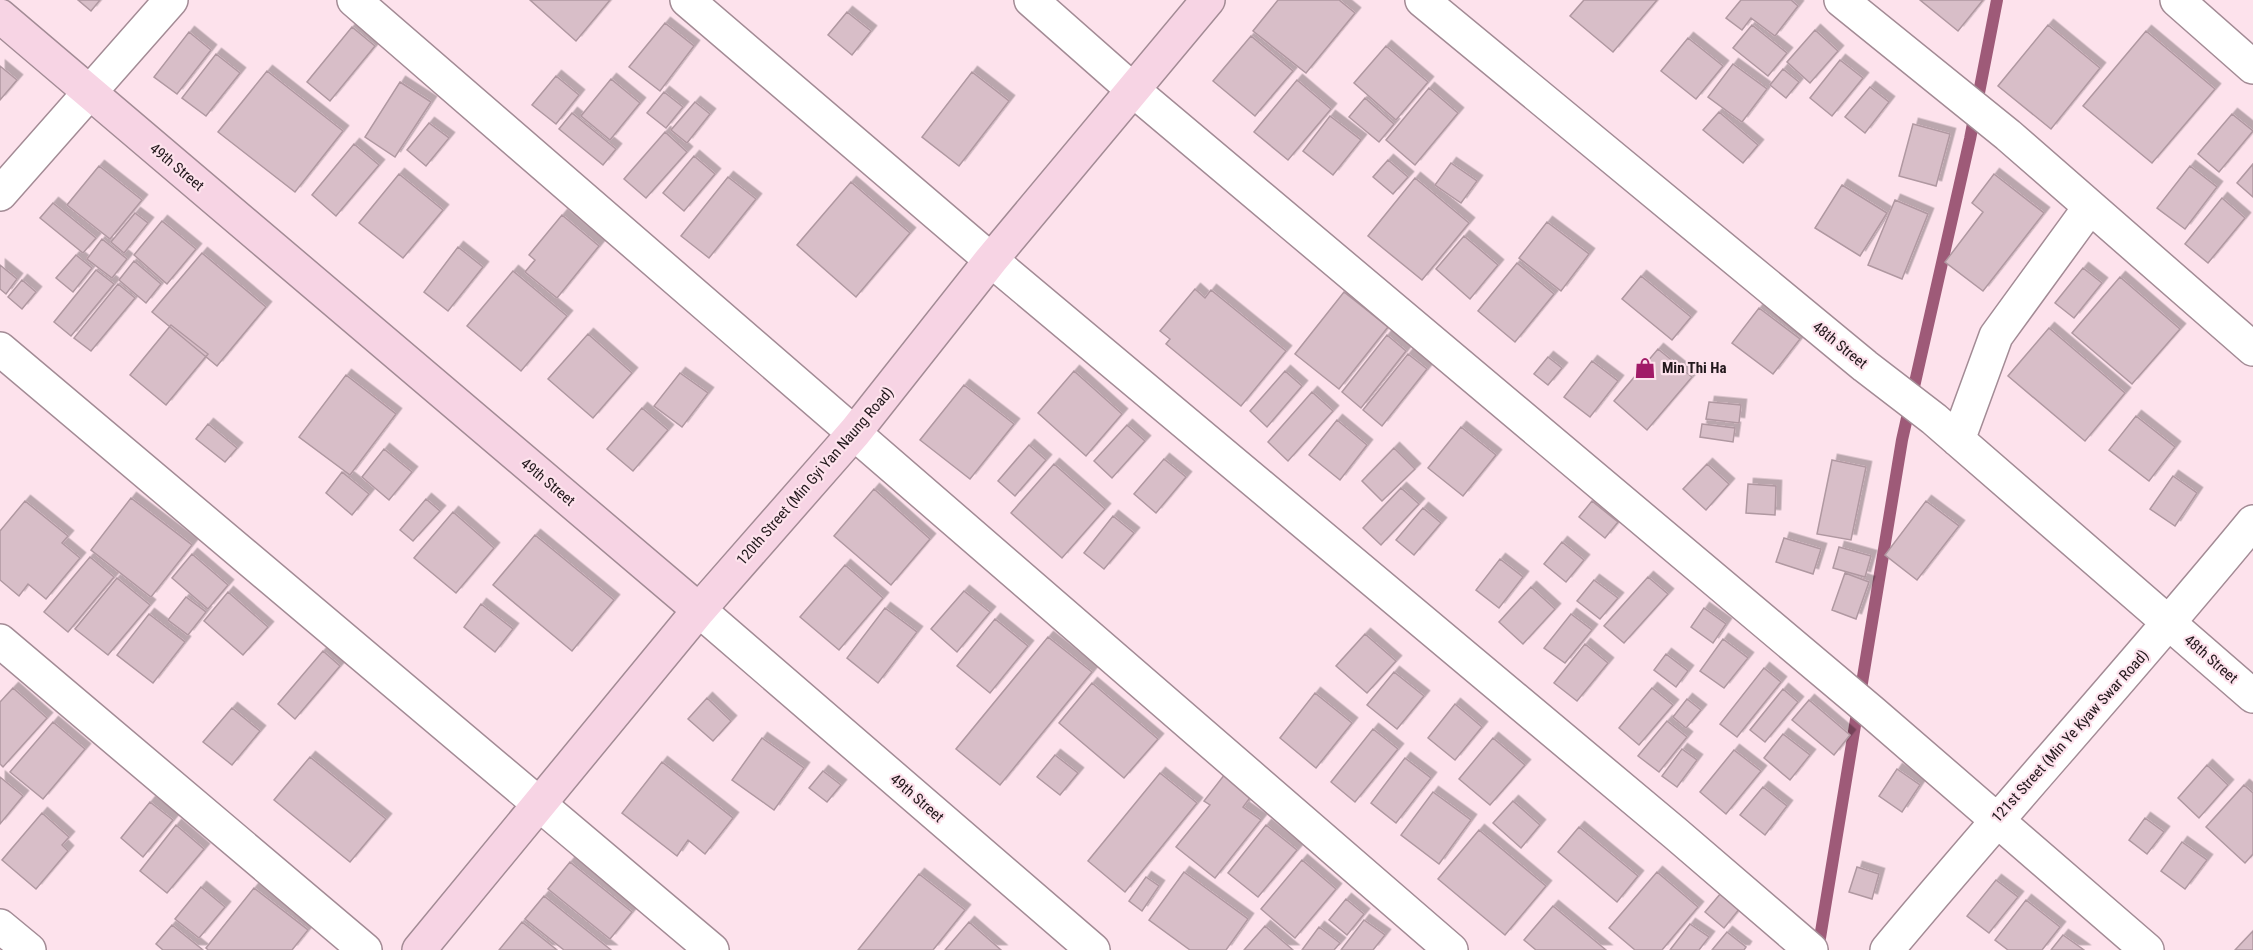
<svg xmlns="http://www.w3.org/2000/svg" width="2253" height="950" font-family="'Roboto Condensed',sans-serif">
<defs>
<filter id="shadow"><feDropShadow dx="5.5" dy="-5.5" stdDeviation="0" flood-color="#0004"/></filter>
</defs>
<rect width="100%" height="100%" fill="#fde2ec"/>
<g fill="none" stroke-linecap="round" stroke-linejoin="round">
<path stroke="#9e5a78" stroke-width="12" d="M1818 950 1902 440 1970 139 1997 0"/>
</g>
<path fill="#d8bec8" stroke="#b098a1" stroke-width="1.5" filter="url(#shadow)" d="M78 0H100L91 11Z
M530 0H610L576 41Z
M1278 0H1339L1355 13 1306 73 1253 31Z
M1584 0H1657L1613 52 1570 16Z
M1741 0H1791L1798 6 1775 36 1751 18 1742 30 1726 18Z
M1920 0H1983L1958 31Z
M847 12 871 31 852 55 828 35Z
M665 23 694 46 660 91 629 67Z
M1752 25 1787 53 1768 76 1733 48Z
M2048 25 2100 68 2051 129 1998 86Z
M352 27 375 46 330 101 307 82Z
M1815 30 1838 51 1810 83 1787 62Z
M2146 31 2215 89 2152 163 2083 106Z
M189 32 211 50 177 94 154 77Z
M1251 36 1293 71 1255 116 1213 81Z
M1688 38 1723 66 1696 99 1661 71Z
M1386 46 1428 82 1396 120 1354 83Z
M216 54 240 73 206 116 182 98Z
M1840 60 1863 78 1832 116 1810 98Z
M1733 64 1767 89 1742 122 1708 97Z
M0 66 17 80 0 100Z
M1783 69 1799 82 1786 98 1770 85Z
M267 71 343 131 295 192 218 132Z
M972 72 1009 101 959 166 922 137Z
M556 76 579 95 556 124 532 105Z
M611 79 640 103 610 140 581 116Z
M1297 80 1331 109 1288 160 1254 132Z
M400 82 431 102 395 157 365 137Z
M1870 87 1889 102 1865 133 1845 117Z
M1429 88 1458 113 1415 165 1386 140Z
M664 92 683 107 666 128 647 113Z
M1365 98 1394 124 1379 142 1349 117Z
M695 102 710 114 687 143 671 130Z
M1719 112 1758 145 1743 163 1703 130Z
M572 113 616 149 603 165 559 129Z
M2232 114 2253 131 2219 172 2198 154Z
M1330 116 1361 140 1333 175 1303 151Z
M429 123 449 138 426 166 407 150Z
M1913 124 1950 134 1936 186 1899 176Z
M665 132 687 152 646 198 624 179Z
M354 144 379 165 336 216 312 195Z
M694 156 715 174 684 211 663 193Z
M1388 160 1408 177 1393 194 1373 177Z
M1451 163 1477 181 1461 203 1435 185Z
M2253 164V197L2237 183Z
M99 166 142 200 110 239 67 205Z
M2190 166 2217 187 2185 229 2157 208Z
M399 174 443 210 403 258 359 223Z
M1994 174 2044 213 1983 291 1945 262 1983 212 1972 203Z
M728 177 756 199 709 258 681 236Z
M1415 178 1469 223 1422 280 1368 236Z
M851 182 910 233 856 297 797 245Z
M1842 185 1887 213 1860 256 1815 228Z
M2222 198 2245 218 2208 263 2185 244Z
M1895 200 1928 214 1902 279 1868 265Z
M53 203 96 238 83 253 40 218Z
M135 213 148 223 124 253 111 242Z
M562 215 599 246 557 298 525 272 535 260 529 255Z
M162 221 196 249 167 284 134 255Z
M1547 222 1589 254 1561 291 1519 258Z
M1464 236 1498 265 1470 299 1436 269Z
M102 239 127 259 112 278 87 259Z
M458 247 483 267 448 311 424 292Z
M202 253 266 307 217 366 152 312Z
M76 255 92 268 73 292 56 278Z
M134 261 161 284 146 303 119 280Z
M1517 263 1554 294 1515 342 1478 311Z
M0 265 17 279 6 294 0 289Z
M2083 268 2102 283 2074 318 2055 303Z
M96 270 114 284 71 336 54 322Z
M513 271 567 316 521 371 467 326Z
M1641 276 1691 317 1672 340 1622 299Z
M2120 277 2180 329 2132 384 2072 333Z
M22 280 36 292 22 309 8 297Z
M118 284 135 298 91 351 74 338Z
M1195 289 1205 298 1211 290 1286 351 1241 406 1166 344 1170 339 1160 331Z
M1344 292 1388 327 1339 389 1295 354Z
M1759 308 1800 339 1773 374 1732 343Z
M171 325 208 354 166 405 130 375Z
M2049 328 2125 393 2085 441 2008 376Z
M588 334 632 373 593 418 548 379Z
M1387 335 1406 351 1361 408 1342 392Z
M1658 349 1692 377 1647 430 1614 401Z
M1408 354 1427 369 1382 426 1363 410Z
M1548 357 1562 368 1548 385 1534 374Z
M1592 361 1618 381 1590 417 1564 397Z
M1074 371 1122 414 1086 456 1038 413Z
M1285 371 1302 386 1267 427 1250 411Z
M680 373 708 393 682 427 654 406Z
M346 375 396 414 350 475 299 437Z
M964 385 1014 424 970 479 920 440Z
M1312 392 1333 411 1288 461 1268 442Z
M1709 402 1741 405 1739 423 1706 419Z
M642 408 668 430 633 471 607 449Z
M2136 416 2175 447 2149 481 2109 450Z
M1337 420 1367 445 1340 480 1309 455Z
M208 424 237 448 225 462 196 439Z
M1702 424 1735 428 1733 442 1700 437Z
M1127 425 1145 441 1112 478 1094 461Z
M1461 427 1496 455 1463 496 1428 468Z
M1029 445 1046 460 1015 496 998 481Z
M1394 448 1415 469 1382 501 1362 481Z
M384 449 412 472 389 500 362 477Z
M1164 459 1186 477 1156 513 1134 494Z
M1832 460 1866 467 1851 540 1817 534Z
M1054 464 1105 509 1062 558 1011 513Z
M1707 464 1729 484 1706 510 1683 489Z
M342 472 369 494 352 515 326 493Z
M2173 476 2197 493 2175 526 2150 509Z
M1748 484 1776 486 1775 515 1746 513Z
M1401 488 1419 504 1381 545 1363 528Z
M874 489 930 539 891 585 834 536Z
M131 498 192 545 151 597 91 550Z
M426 499 440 511 413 541 400 530Z
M25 501 68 536 62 543 80 558 46 599 28 584 19 596 0 580V531Z
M1592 501 1618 522 1605 538 1579 517Z
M1926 501 1959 526 1917 580 1885 555Z
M1423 508 1441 523 1414 555 1396 540Z
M453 512 494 548 456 593 414 558Z
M1113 516 1134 533 1104 569 1084 553Z
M535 535 614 600 572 651 493 585Z
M1784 538 1821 549 1813 574 1776 562Z
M1562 542 1584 560 1566 582 1544 564Z
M1839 547 1871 556 1865 577 1833 568Z
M192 554 228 585 208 609 172 578Z
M90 557 114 577 68 632 44 612Z
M1500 559 1523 577 1499 608 1476 590Z
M845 565 883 598 839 650 800 617Z
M1845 573 1869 582 1856 619 1832 610Z
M1648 577 1668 594 1624 643 1604 626Z
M117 578 150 605 108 655 75 629Z
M1594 580 1618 598 1600 619 1577 601Z
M1531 587 1555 609 1523 644 1499 622Z
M964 591 990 612 957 652 931 629Z
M228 592 268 627 243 655 204 621Z
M186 597 206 612 188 635 168 620Z
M481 604 513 629 495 652 464 627Z
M885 608 917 632 878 683 847 658Z
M1704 608 1726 624 1713 643 1691 627Z
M149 614 185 642 153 683 117 655Z
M1571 614 1592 630 1565 663 1544 648Z
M995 619 1028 646 990 693 957 666Z
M1365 634 1396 661 1367 693 1336 666Z
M1048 637 1092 672 1000 785 956 749Z
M1723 639 1748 658 1724 688 1700 671Z
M1585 644 1608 663 1577 701 1554 683Z
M323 651 340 666 295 719 278 704Z
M1666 654 1688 671 1676 687 1654 670Z
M1764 668 1781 682 1737 737 1720 724Z
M1394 672 1424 696 1397 729 1367 705Z
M1092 683 1158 739 1124 778 1059 723Z
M13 688 47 718 3 767 0 764V702Z
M1652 688 1673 705 1639 745 1619 728Z
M1783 689 1798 702 1765 742 1750 730Z
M1315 693 1352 723 1316 768 1280 738Z
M707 698 731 721 713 741 688 719Z
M1687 699 1701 710 1686 728 1673 717Z
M1809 700 1850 735 1834 755 1792 720Z
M1455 704 1482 727 1455 760 1428 738Z
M232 708 260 731 232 765 203 742Z
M1667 721 1687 737 1659 772 1638 756Z
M53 722 85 749 43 799 10 772Z
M1373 729 1398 749 1355 802 1331 782Z
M1783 734 1810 755 1790 780 1764 758Z
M762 738 804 768 774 810 732 780Z
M1493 738 1525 765 1490 805 1459 779Z
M1682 749 1697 760 1677 787 1662 776Z
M1734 750 1761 771 1726 814 1700 792Z
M1055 755 1078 773 1060 795 1037 777Z
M310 757 386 819 350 862 274 800Z
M1405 758 1431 778 1396 823 1371 803Z
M662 762 733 818 705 854 688 840 677 856 622 813Z
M2207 765 2228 785 2199 818 2178 798Z
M1897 769 1920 785 1902 812 1879 796Z
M823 771 841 785 827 802 809 788Z
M1160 773 1197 803 1125 892 1088 861Z
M1225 774 1252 795 1243 807 1261 820 1215 878 1176 847 1210 805 1204 801Z
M0 777 23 796 0 824Z
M2244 785 2253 793V854L2245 863 2206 827Z
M1763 787 1787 806 1765 835 1740 815Z
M1433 792 1471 820 1439 864 1401 835Z
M1513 801 1540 825 1521 848 1493 823Z
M150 802 173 820 143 857 121 838Z
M42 813 69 837 62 845 68 851 36 889 2 860Z
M2145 818 2164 832 2147 854 2129 840Z
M176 825 204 849 167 893 140 871Z
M1266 825 1297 850 1258 897 1228 873Z
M1579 827 1638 876 1617 902 1558 852Z
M1479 830 1546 886 1505 935 1438 879Z
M2182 842 2207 860 2185 889 2161 871Z
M1302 860 1336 889 1295 938 1261 909Z
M570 862 632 912 610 939 548 889Z
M1857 867 1879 874 1872 899 1849 892Z
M1184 872 1248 919 1226 950H1190L1149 920Z
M1657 872 1698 907 1662 950H1635L1609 928Z
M919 874 965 910 933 950H858Z
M1146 877 1159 886 1142 911 1129 901Z
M1996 880 2018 897 1989 933 1967 916Z
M201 887 225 907 199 938 175 919Z
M254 888 308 930 292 950H208L206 948Z
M1721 893 1740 908 1724 928 1705 912Z
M544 896 611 950H564L525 919Z
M1346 899 1364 914 1347 935 1329 920Z
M2026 900 2060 927 2042 950H2008L1995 940Z
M1553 906 1606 950H1536L1524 940Z
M1364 920 1385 935 1373 950H1341Z
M522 922 557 950H499Z
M969 922 1001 950H945Z
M1690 924 1709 937 1699 950H1670Z
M172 925 203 950H163L156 944Z
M1265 926 1293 950H1244Z
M1319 927 1340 943 1334 950H1302Z
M2253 931V950H2235Z
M1727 932 1746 947 1744 950H1712Z
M2063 935 2084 950H2051Z"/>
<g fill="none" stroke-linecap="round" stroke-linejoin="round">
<defs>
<path id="street" d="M354 0 1451 950
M687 0 991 260 1675 833 1811 950
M1031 0 1133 90 1872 712 2147 950
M1422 0 1865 366 1934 419 2253 696
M1841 0 2008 135 2253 349
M2177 0 2253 67
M0 194 171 0
M0 349 712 950
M1958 440 1996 336 2090 207
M699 610 1093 950
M0 641 365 950
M0 926 29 950
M1887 950C2007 806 2134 667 2253 522"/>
<path id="secondary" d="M0 16 699 610
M419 950 699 610 855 432 991 260 1208 0"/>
</defs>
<use href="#street" stroke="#a38b95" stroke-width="36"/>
<use href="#secondary" stroke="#a38b95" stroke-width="36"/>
<use href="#street" stroke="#fff" stroke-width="33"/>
<use href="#secondary" stroke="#f7d4e4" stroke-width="33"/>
</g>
<defs>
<symbol id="shop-bare" viewBox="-9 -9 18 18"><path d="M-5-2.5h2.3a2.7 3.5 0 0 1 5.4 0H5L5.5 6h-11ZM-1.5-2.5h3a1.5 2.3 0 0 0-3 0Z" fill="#a11a67" stroke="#fde2ec" stroke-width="2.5" paint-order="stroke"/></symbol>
</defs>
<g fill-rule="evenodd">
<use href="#shop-bare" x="1630" y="353" width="30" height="30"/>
</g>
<g text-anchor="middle" stroke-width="4.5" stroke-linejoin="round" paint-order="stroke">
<g font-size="15" fill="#22181c" stroke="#fde2ec">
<text transform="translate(177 167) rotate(40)" y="5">49th Street</text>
<text transform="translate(1840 345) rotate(39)" y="5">48th Street</text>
<text transform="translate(815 476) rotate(-49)" y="5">120th Street (Min Gyi Yan Naung Road)</text>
<text transform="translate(548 482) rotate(40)" y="5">49th Street</text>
<text transform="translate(2211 659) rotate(41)" y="5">48th Street</text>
<text transform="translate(2070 736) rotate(-48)" y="5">121st Street (Min Ye Kyaw Swar Road)</text>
<text transform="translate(917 798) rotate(41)" y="5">49th Street</text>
</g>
<g font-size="15" font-weight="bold" fill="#22181c" stroke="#fde2ec" text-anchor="start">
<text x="1662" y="373">Min Thi Ha</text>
</g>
</g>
</svg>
